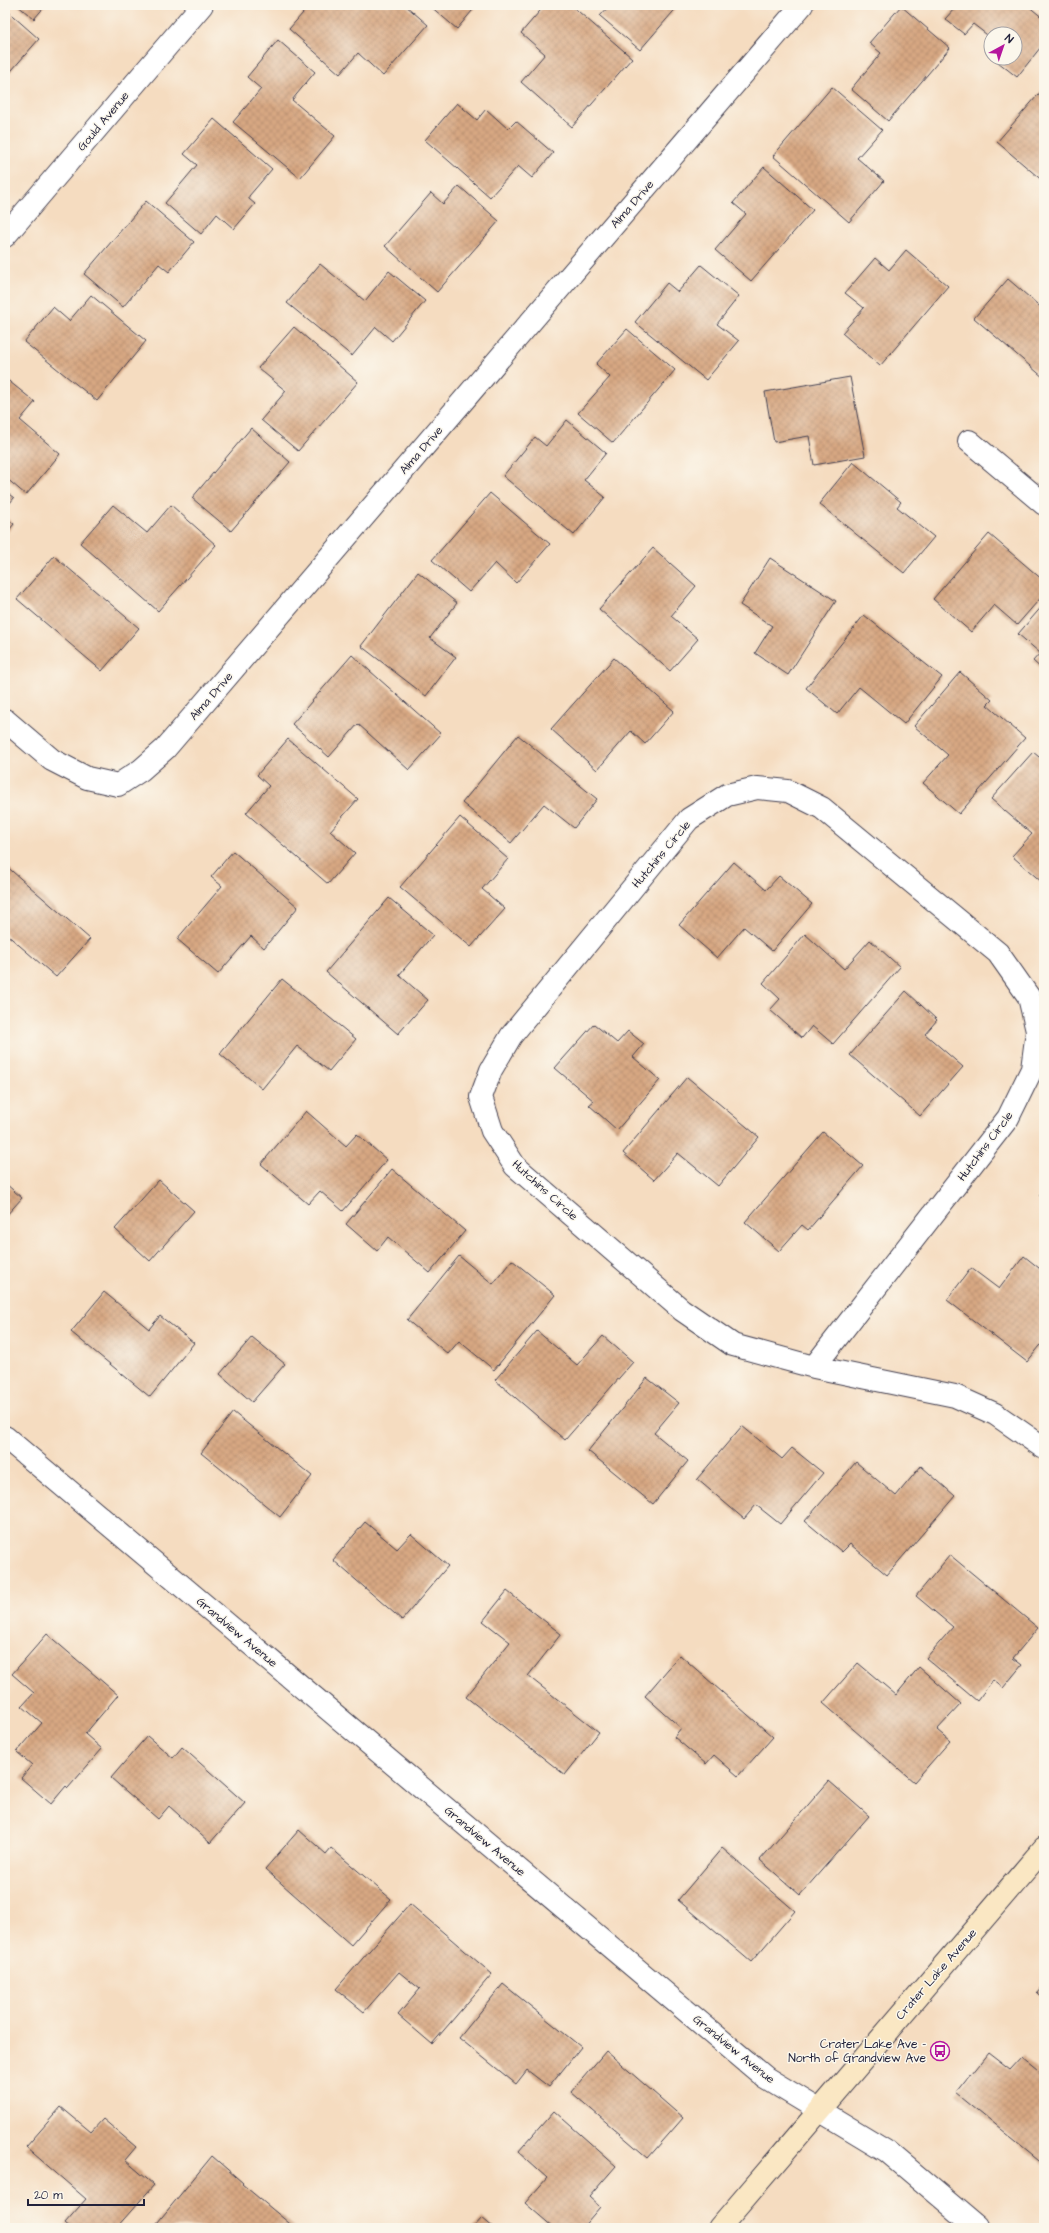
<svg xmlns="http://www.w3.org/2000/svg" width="1049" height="2233" font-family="'Architects Daughter',sans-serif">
<defs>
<pattern id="building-cross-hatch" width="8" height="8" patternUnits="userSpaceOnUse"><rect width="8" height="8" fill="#d7a782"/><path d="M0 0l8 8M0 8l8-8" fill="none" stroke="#b88f71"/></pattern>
</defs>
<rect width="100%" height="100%" fill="#fbf7ec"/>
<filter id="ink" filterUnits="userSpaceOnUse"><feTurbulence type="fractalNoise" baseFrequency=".025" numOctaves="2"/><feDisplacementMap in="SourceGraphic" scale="8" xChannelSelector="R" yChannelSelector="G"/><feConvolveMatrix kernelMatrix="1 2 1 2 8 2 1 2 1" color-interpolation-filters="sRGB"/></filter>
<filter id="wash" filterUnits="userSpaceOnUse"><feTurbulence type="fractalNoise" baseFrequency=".012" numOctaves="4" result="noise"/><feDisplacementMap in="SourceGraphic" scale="16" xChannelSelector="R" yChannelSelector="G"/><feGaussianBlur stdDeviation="0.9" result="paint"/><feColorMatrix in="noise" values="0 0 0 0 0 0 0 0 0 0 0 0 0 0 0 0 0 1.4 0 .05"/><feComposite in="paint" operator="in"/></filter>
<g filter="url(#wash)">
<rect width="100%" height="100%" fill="#f5dcc0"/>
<g id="blocks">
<path fill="url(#building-cross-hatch)" d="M17 5H46L34 19Z
M310 5H329L334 9 338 5H405L428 25 383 76 358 53 340 74 289 29Z
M429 5H477L457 29Z
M545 5H571L632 58 572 127 521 82 545 54 521 33Z
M610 5H679L640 50 600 16Z
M951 5H1027L1044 19V43L1017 77 998 62 1001 58H1015V34H991V38L973 24 964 34 945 19 955 8Z
M901 6 950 48 888 121 851 89 881 53 869 43Z
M5 9 39 39 5 78Z
M278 40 315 72 292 100 335 136 300 178 233 122 261 89 247 77Z
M832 87 882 130 857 158 884 181 849 222 773 156Z
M1044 88V182L997 142Z
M457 103 477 120 486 109 508 129 516 121 553 153 532 178 518 166 490 197 425 140Z
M214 119 272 169 249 196V199L255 204 234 229 217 214 201 234 165 203 197 165 184 154Z
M764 167 813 210 751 281 715 250 746 214 733 203Z
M459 186 499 221 437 292 385 246 431 193 443 204Z
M146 201 194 242 169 272 159 264 123 307 84 274Z
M906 250 948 286 880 366 842 333 864 308 845 293 875 258 889 270Z
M320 264 365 301 389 271 425 301 392 341 376 327 352 356 287 303Z
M701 265 739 296 717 324 739 341 706 380 635 322 667 283 678 292Z
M1008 279 1044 310V378L974 318Z
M91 295 146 341 97 401 24 342 53 307 69 321Z
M294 327 358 382 298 451 261 420 286 391 258 368Z
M627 329 675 370 613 443 578 413 610 377 596 364Z
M850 377 865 456 814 465 809 436 774 442 765 392Z
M5 378 35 402 20 420 60 454 26 495 5 477Z
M567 420 606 453 584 480 605 497 574 535 503 476 535 437 546 446Z
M251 428 290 462 231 531 192 498Z
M853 462 901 502 897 507 934 537 904 573 819 504Z
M5 491 14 498 5 509Z
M490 493 550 544 516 583 495 563 469 592 432 560Z
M113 505 147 533 171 505 216 545 158 611 80 543Z
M5 517 14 524 5 535Z
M989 534 1044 581V594L1017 625 994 605 971 632 933 599Z
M653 548 696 586 671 616 698 639 670 671 599 609Z
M54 556 139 628 102 671 17 599Z
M770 558 836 601 788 675 755 653 772 626 740 605Z
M418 572 457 603 430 638 456 657 426 696 361 646Z
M1044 604V671L1033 661 1040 653 1018 634Z
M864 615 942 677 904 724 859 687 837 714 806 688Z
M352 655 441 734 409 770 358 724 329 757 292 724Z
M614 658 674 711 645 744 631 731 597 770 551 729Z
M960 672 992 700 987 705 1025 738 959 814 923 783 948 755 914 726Z
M518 735 597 799 574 828 544 804 511 843 462 803Z
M288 739 358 799 330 831 355 853 328 884 246 813 269 786 257 775Z
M1033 752 1044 761 1043 883 1012 856 1032 834 991 799Z
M460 817 508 859 482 889 505 909 471 947 400 887Z
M233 851 298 907 264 948 251 936 218 974 177 939 222 886 211 877Z
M734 862 766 890 779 876 812 904 772 951 744 927 717 958 679 925Z
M5 865 90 939 56 977 5 933Z
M389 898 433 935 399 975 428 1000 398 1034 326 972Z
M805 934 844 969 870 940 900 967 833 1044 812 1026 802 1038 770 1010 780 999 763 983Z
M282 979 356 1039 329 1071 297 1046 262 1089 220 1054Z
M906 991 937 1020 925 1034 963 1067 920 1116 850 1055Z
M594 1024 617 1043 628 1031 644 1044 633 1057 660 1080 617 1130 589 1105 594 1101 555 1068Z
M687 1077 759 1137 718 1186 678 1153 654 1180 623 1153Z
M306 1111 346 1146 357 1134 387 1160 343 1211 320 1191 308 1204 261 1164Z
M823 1132 863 1166 808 1230 802 1225 779 1251 745 1222Z
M392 1169 465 1231 430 1273 388 1237 377 1251 346 1224Z
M159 1180 194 1211 150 1261 115 1229Z
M5 1183 22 1198 5 1217Z
M1044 1190V1199L1039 1195Z
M459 1256 493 1284 512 1260 555 1295 494 1370 459 1341 448 1354 407 1320Z
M1024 1256 1044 1272V1341L1027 1362 947 1300 971 1268 999 1289Z
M104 1292 149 1329 160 1316 194 1343 150 1397 71 1332Z
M537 1331 577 1365 603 1336 633 1362 565 1440 495 1380Z
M252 1337 285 1364 252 1402 220 1374Z
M647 1378 679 1403 654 1433 688 1461 653 1504 588 1451Z
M233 1412 312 1476 280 1517 201 1453Z
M742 1426 782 1459 792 1448 823 1473 780 1524 756 1505 744 1519 697 1479Z
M856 1462 896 1496 921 1466 955 1496 887 1575 850 1544 842 1552 805 1521Z
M365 1522 397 1549 411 1534 448 1566 402 1620 333 1560Z
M950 1555 1038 1628 1013 1658 1022 1665 1003 1688 993 1680 977 1701 926 1658 953 1627 916 1596Z
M507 1591 561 1634 528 1676 599 1732 565 1775 466 1697 510 1642 483 1621Z
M47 1634 118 1695 85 1734 102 1749 68 1788 66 1786 51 1804 21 1778 32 1765 17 1752 42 1723 22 1706 34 1693 12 1674Z
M680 1655 773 1737 738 1776 714 1755 706 1764 674 1737 681 1728 645 1696Z
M858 1663 896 1695 919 1667 961 1704 937 1730 950 1741 914 1782 823 1703Z
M147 1736 173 1758 182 1747 245 1803 210 1843 169 1806 158 1819 111 1778Z
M829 1781 869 1816 800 1895 760 1860Z
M299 1830 326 1854 331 1848 391 1899 351 1945 265 1869Z
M722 1848 795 1911 751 1962 678 1900Z
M410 1904 492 1974 432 2044 398 2015 420 1989 399 1972 364 2012 336 1989Z
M503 1984 581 2047 549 2087 527 2070 516 2084 459 2038Z
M1044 1985V1999L1037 1993Z
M606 2051 683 2118 648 2158 571 2092Z
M988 2053 1010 2070 1022 2057 1044 2075V2090L1039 2096 1044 2100V2165L956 2093Z
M61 2107 91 2132 103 2119 136 2147 125 2160 154 2185 116 2228H71L65 2223 86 2199 26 2147Z
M554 2111 616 2166 589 2197 600 2207 582 2228H554L525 2203 547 2178 518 2152Z
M212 2156 243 2183 242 2184 295 2228H153Z
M482 2218 494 2228H473Z"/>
</g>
</g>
<g filter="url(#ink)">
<use href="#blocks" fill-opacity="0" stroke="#423e4f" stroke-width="1"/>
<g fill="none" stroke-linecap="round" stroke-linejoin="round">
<defs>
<path id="minor" d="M5 236 202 5
M969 441 1044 504
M5 720 52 760 87 778 118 785 141 770 165 749 802 5
M757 788 788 791 822 808 998 953 1029 997 1037 1031 1032 1069 1008 1118 814 1367 733 1345 682 1310 515 1166 492 1131 481 1097 491 1070 511 1036 689 819 727 795Z
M814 1367 955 1396 995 1414 1044 1448
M5 1437 766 2078 887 2151 978 2228"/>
<path id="secondary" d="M719 2228 1044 1848"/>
</defs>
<use href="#minor" stroke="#423e4f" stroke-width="24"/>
<use href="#secondary" stroke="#423e4f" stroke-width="24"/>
<use href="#minor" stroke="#fff" stroke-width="22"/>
<use href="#secondary" stroke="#fae7c3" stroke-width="22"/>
</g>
</g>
<defs>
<symbol id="bus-ring" viewBox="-11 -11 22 22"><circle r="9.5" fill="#fbf7ec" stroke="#b5179e" stroke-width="1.5"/><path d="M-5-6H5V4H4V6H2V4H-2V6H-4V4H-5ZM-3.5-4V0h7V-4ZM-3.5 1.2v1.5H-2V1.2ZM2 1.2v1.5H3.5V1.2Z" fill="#b5179e"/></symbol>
</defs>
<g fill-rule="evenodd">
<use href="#bus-ring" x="929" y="2040" width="22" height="22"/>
</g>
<g text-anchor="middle" stroke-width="3" stroke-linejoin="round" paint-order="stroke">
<g font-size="12" fill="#22223b" stroke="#fbf7ec">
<text transform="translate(103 121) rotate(-50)" y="4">Gould Avenue</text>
<text transform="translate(632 204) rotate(-49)" y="4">Alma Drive</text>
<text transform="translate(421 450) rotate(-49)" y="4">Alma Drive</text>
<text transform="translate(211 696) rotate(-49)" y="4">Alma Drive</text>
<text transform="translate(661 854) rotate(-50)" y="4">Hutchins Circle</text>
<text transform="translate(985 1146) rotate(-53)" y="4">Hutchins Circle</text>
<text transform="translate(545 1190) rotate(42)" y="4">Hutchins Circle</text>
<text transform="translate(237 1632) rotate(40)" y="4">Grandview Avenue</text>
<text transform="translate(485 1841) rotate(40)" y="4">Grandview Avenue</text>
<text transform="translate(936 1974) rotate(-49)" y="4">Crater Lake Avenue</text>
<text transform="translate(734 2049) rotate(39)" y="4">Grandview Avenue</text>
</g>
<g font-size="12" fill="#22223b" stroke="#fbf7ec" text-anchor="end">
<text x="926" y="2048">Crater Lake Ave -<tspan x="926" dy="14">North of Grandview Ave</tspan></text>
</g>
</g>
<rect width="1049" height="2233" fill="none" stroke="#fbf7ec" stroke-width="20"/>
<g transform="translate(1003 46) rotate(40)"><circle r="19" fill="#fbf7ec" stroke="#a4a2a5"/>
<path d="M0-3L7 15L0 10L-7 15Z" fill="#b5179e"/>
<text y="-6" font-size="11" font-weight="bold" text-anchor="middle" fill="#22223b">N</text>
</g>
<path d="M28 2199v6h116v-6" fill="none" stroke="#22223b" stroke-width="2"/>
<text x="34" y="2199" font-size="12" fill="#22223b" stroke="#fbf7ec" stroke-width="3" paint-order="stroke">20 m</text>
</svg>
